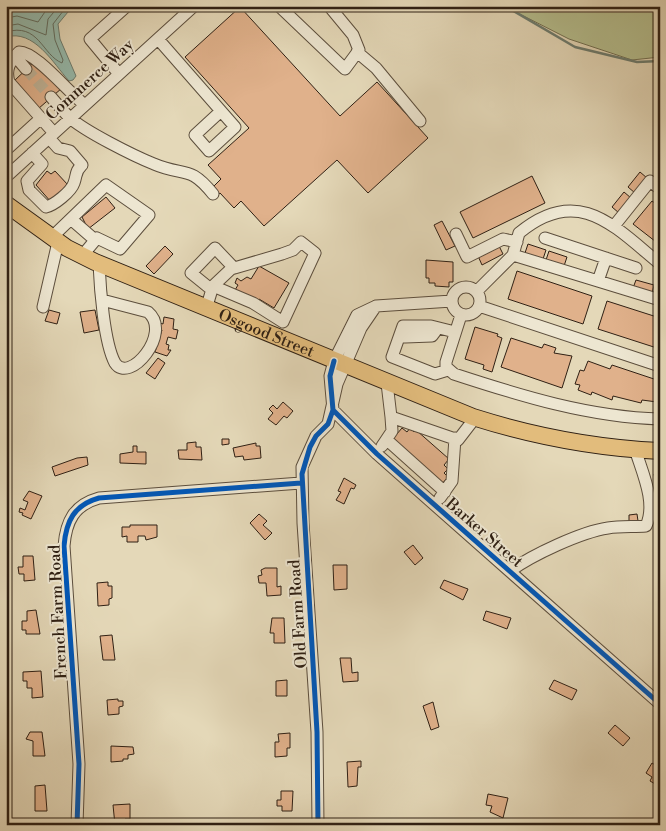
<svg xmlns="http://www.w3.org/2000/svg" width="666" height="831" font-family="'Libre Bodoni',serif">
<rect width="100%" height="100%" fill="#e4d8b8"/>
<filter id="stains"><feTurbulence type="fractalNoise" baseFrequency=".004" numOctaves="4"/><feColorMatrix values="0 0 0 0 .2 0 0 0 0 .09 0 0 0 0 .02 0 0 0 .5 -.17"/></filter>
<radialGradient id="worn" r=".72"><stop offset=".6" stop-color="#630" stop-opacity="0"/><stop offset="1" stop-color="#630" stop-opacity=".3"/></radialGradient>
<path fill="#b5be8e" stroke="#726f51" d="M504 6H660V57L632 60 569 39Z"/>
<path fill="#96baac" stroke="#6d7c6f" d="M6 6H73L58 24 60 39 76 76 73 80 69 81C53 63 34 29 6 37Z"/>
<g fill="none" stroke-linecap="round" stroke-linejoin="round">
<path stroke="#626d60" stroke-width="1" d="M6 18 17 16 38 22 49 6
M6 26 18 24 46 35 48 19 59 6
M6 32C39 22 42 55 62 63L63 60 55 40 53 24 67 6"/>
<path stroke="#6d7c6f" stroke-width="2.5" d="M505 6 575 47 637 62 660 61"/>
</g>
<path fill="#e0b18b" stroke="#2f2014" d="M240 7 340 116 377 82 428 138 368 193 337 160 264 226 241 201 234 208 220 193 216 196 210 190 221 179 208 165 249 128 185 57Z
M36 60 62 88 38 109 13 82Z
M47 171 51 174 55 171 68 185 51 202 36 185Z
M640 172 647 178 635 193 628 187Z
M532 176 545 203 473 238 460 212Z
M624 192 631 198 619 213 612 207Z
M106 197 115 208 88 229 82 217Z
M652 201 660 207V245L633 224Z
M442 221 455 246 446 250 434 225Z
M528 244 546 250 543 259 525 253Z
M165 246 173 254 154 274 146 266Z
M499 246 503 254 482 265 478 256Z
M549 251 567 257 564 266 546 260Z
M426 260 453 262V282H449V287L435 286V283H429V278H426Z
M259 266 289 283 274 308 259 299 257 304 235 290 238 285 235 283 237 278 241 281 247 277 251 279Z
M517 271 592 296 583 324 508 299Z
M636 280 654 285 652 294 633 288Z
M607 301 660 318V349L598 329Z
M49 310 60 313 57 324 45 321Z
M95 310 99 330 84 333 80 312Z
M164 317 174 319 173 329 178 330 176 339 168 337 166 344 169 345 168 350H171L167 356 155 352 162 330 159 329 160 323 163 324Z
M475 327 498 334 497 336 502 338 492 372 483 369 484 365 465 359Z
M511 338 542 348 544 344 556 348 554 353 572 356 562 388 501 367Z
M158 358 165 363 155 379 146 373Z
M588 361 610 369 612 365 660 381 657 402 642 400 641 403 613 396 612 400 592 392 591 395 578 390 580 385 575 384 580 370 584 371Z
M283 402 293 411 287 418 284 416 276 425 268 419 273 413 269 409 273 405 277 409Z
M402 428 407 432 410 428 414 432 416 430 449 459 444 465 448 469 444 473 448 477 440 486 390 442Z
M222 439H229V444L222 445Z
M196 442V447H201L202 460 179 459 178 450H187V443Z
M256 443V446H260L261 458 244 460 243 456 235 457 233 448Z
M133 446H137V452H146V464L120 463V454L133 452Z
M87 457 88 465 55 476 52 467 77 458Z
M654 474H660V503H659Z
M344 478 356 485 354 489 351 488 344 504 336 500 341 492 338 491Z
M29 491 42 496 31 519 22 515 23 513 19 512 20 508 25 510 28 502 23 500Z
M259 514 267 521 263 525 272 533 265 540 250 523Z
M637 514 638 521 629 522V515Z
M130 525H157V537L146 540 145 536H138V542H127V536L122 537V527H130Z
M413 545 423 558 415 565 404 552Z
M23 556H33L35 580 24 581V574H19L18 567H23Z
M333 565H347V589L334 590Z
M265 568H277V587L281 586V595L267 596 266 583H259L258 576 262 575 261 570Z
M444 580 468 589 463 600 440 588Z
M108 582V586H112V598L109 599V605L98 606 97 583Z
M36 610 40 634H26V630H22V621H27V611Z
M486 611 511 618 507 629 483 620Z
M272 618H284L285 643H274V633H270Z
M112 635 115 660H103L100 636Z
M340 658H351L352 673 358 672V681L343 682Z
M41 671 43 697 32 698V688H27V681H23V672Z
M287 680V696H276V681Z
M554 680 577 690 572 700 549 689Z
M118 699V701H123V706L119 707V714L108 715 107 700Z
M433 702 439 727 431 730 423 706Z
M615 725 630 738 623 746 608 733Z
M30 732H42L45 756H33V741L26 739Z
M290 733V748H287V756L275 757V742H279L278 734Z
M111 746 133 747 134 754 128 755V759H123V761L111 762Z
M361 761V767H358L357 786 348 787 347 762Z
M652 763 660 768V781L657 785 650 781 652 777 646 773Z
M45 785 47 811H35V786Z
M281 791H293L292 811H282V806H277V800H281Z
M488 794 508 798 503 818 490 812 492 806 486 805Z
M130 804V819H125V824L115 825 113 805Z"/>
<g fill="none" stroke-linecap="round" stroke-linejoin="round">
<path stroke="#c0b397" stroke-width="11" stroke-dasharray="11 5.5" stroke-linecap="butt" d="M26 69 51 97"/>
<defs>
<path id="minor" d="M279 6 345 69 359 50 353 35 329 6
M158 39 235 127 209 151 195 135 221 111
M357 52 376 68 420 121
M15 56 26 69
M119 74 90 39 127 6
M51 97C57 104 63 111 69 117 84 131 134 156 154 164 184 177 189 164 213 194
M54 133 9 82C5 69 10 61 19 52 35 51 69 93 85 105
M6 150 40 119
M32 153 42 164 27 181 29 190 46 207C54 205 71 192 74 183 77 175 75 171 82 165L70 151 58 148 49 138
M6 177 194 6
M72 220 95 240
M614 226 650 181 660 189
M456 234 467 257 503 239 517 242
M51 238 106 185 149 215 120 249 97 238 82 256
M545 238 636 268
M513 255 660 300
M99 264C100 287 104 343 115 363 129 385 173 333 148 312L102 300
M598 281 606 258
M452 301a14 14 0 1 1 28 0a14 14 0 1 1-28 0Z
M212 290 191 273 215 248 234 268
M477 291 513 255 519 233C578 184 614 226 660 264
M452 301 376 306 357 315 334 361 330 376 333 410 377 454 660 704
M479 306 660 366
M43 307 58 242
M206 309 213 286 253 303 283 322 315 253 301 242 293 250 282 254 231 269 213 286
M461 315 446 362V367L454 374C521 396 589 417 660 419
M405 337 432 336 435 332
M448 370 435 374 392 357 403 326H431L455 332
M387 383 391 417 458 440 475 418
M387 440 445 492
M382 446 392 431 391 417
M440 498 452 481 455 438
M510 571C532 555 581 532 608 528 620 526 634 527 646 526 657 503 642 472 635 449
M77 825 79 764 64 546C66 521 74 505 99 498L301 483
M318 825 317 732 303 523 302 467 316 436 328 424 337 384 361 328 376 306"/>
<g id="highway">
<path id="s1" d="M6 204 67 248 95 262 473 417C533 436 596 448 660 451"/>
</g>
</defs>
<use href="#minor" stroke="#5c4e3d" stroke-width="13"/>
<use href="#highway" stroke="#2f2014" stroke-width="18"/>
<use href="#minor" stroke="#ede6d1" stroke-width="11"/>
<use href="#highway" stroke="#e2bc7c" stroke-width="16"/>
<defs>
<path id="cycleway" d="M333 410 377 454 660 704
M77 825 79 764 64 546C66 521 74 505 99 498L301 483
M318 825 317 732 302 474 310 447 316 436 328 424 333 410 330 376 334 361"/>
</defs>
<use href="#cycleway" stroke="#ede6d1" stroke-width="8"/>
<use href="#cycleway" stroke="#0057b8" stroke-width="5"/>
</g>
<g text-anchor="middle" stroke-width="4" stroke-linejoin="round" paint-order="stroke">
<g font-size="16" fill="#2f2014" stroke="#ede6d1">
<text transform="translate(89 79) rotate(-42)" y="6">Commerce Way</text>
<text dy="6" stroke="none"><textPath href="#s1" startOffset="292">Osgood Street</textPath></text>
<text transform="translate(485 532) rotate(41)" y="6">Barker Street</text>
<text transform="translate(57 612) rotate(-93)" y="6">French Farm Road</text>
<text transform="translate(297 614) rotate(-94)" y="6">Old Farm Road</text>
</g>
</g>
<rect width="666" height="831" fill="none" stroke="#e4d8b8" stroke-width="25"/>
<rect x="8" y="8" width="651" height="816" fill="none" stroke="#2f2014" stroke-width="2.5"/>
<rect x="12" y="12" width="641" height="806" fill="none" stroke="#2f2014"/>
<rect width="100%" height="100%" filter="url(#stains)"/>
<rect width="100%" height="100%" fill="url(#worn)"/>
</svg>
